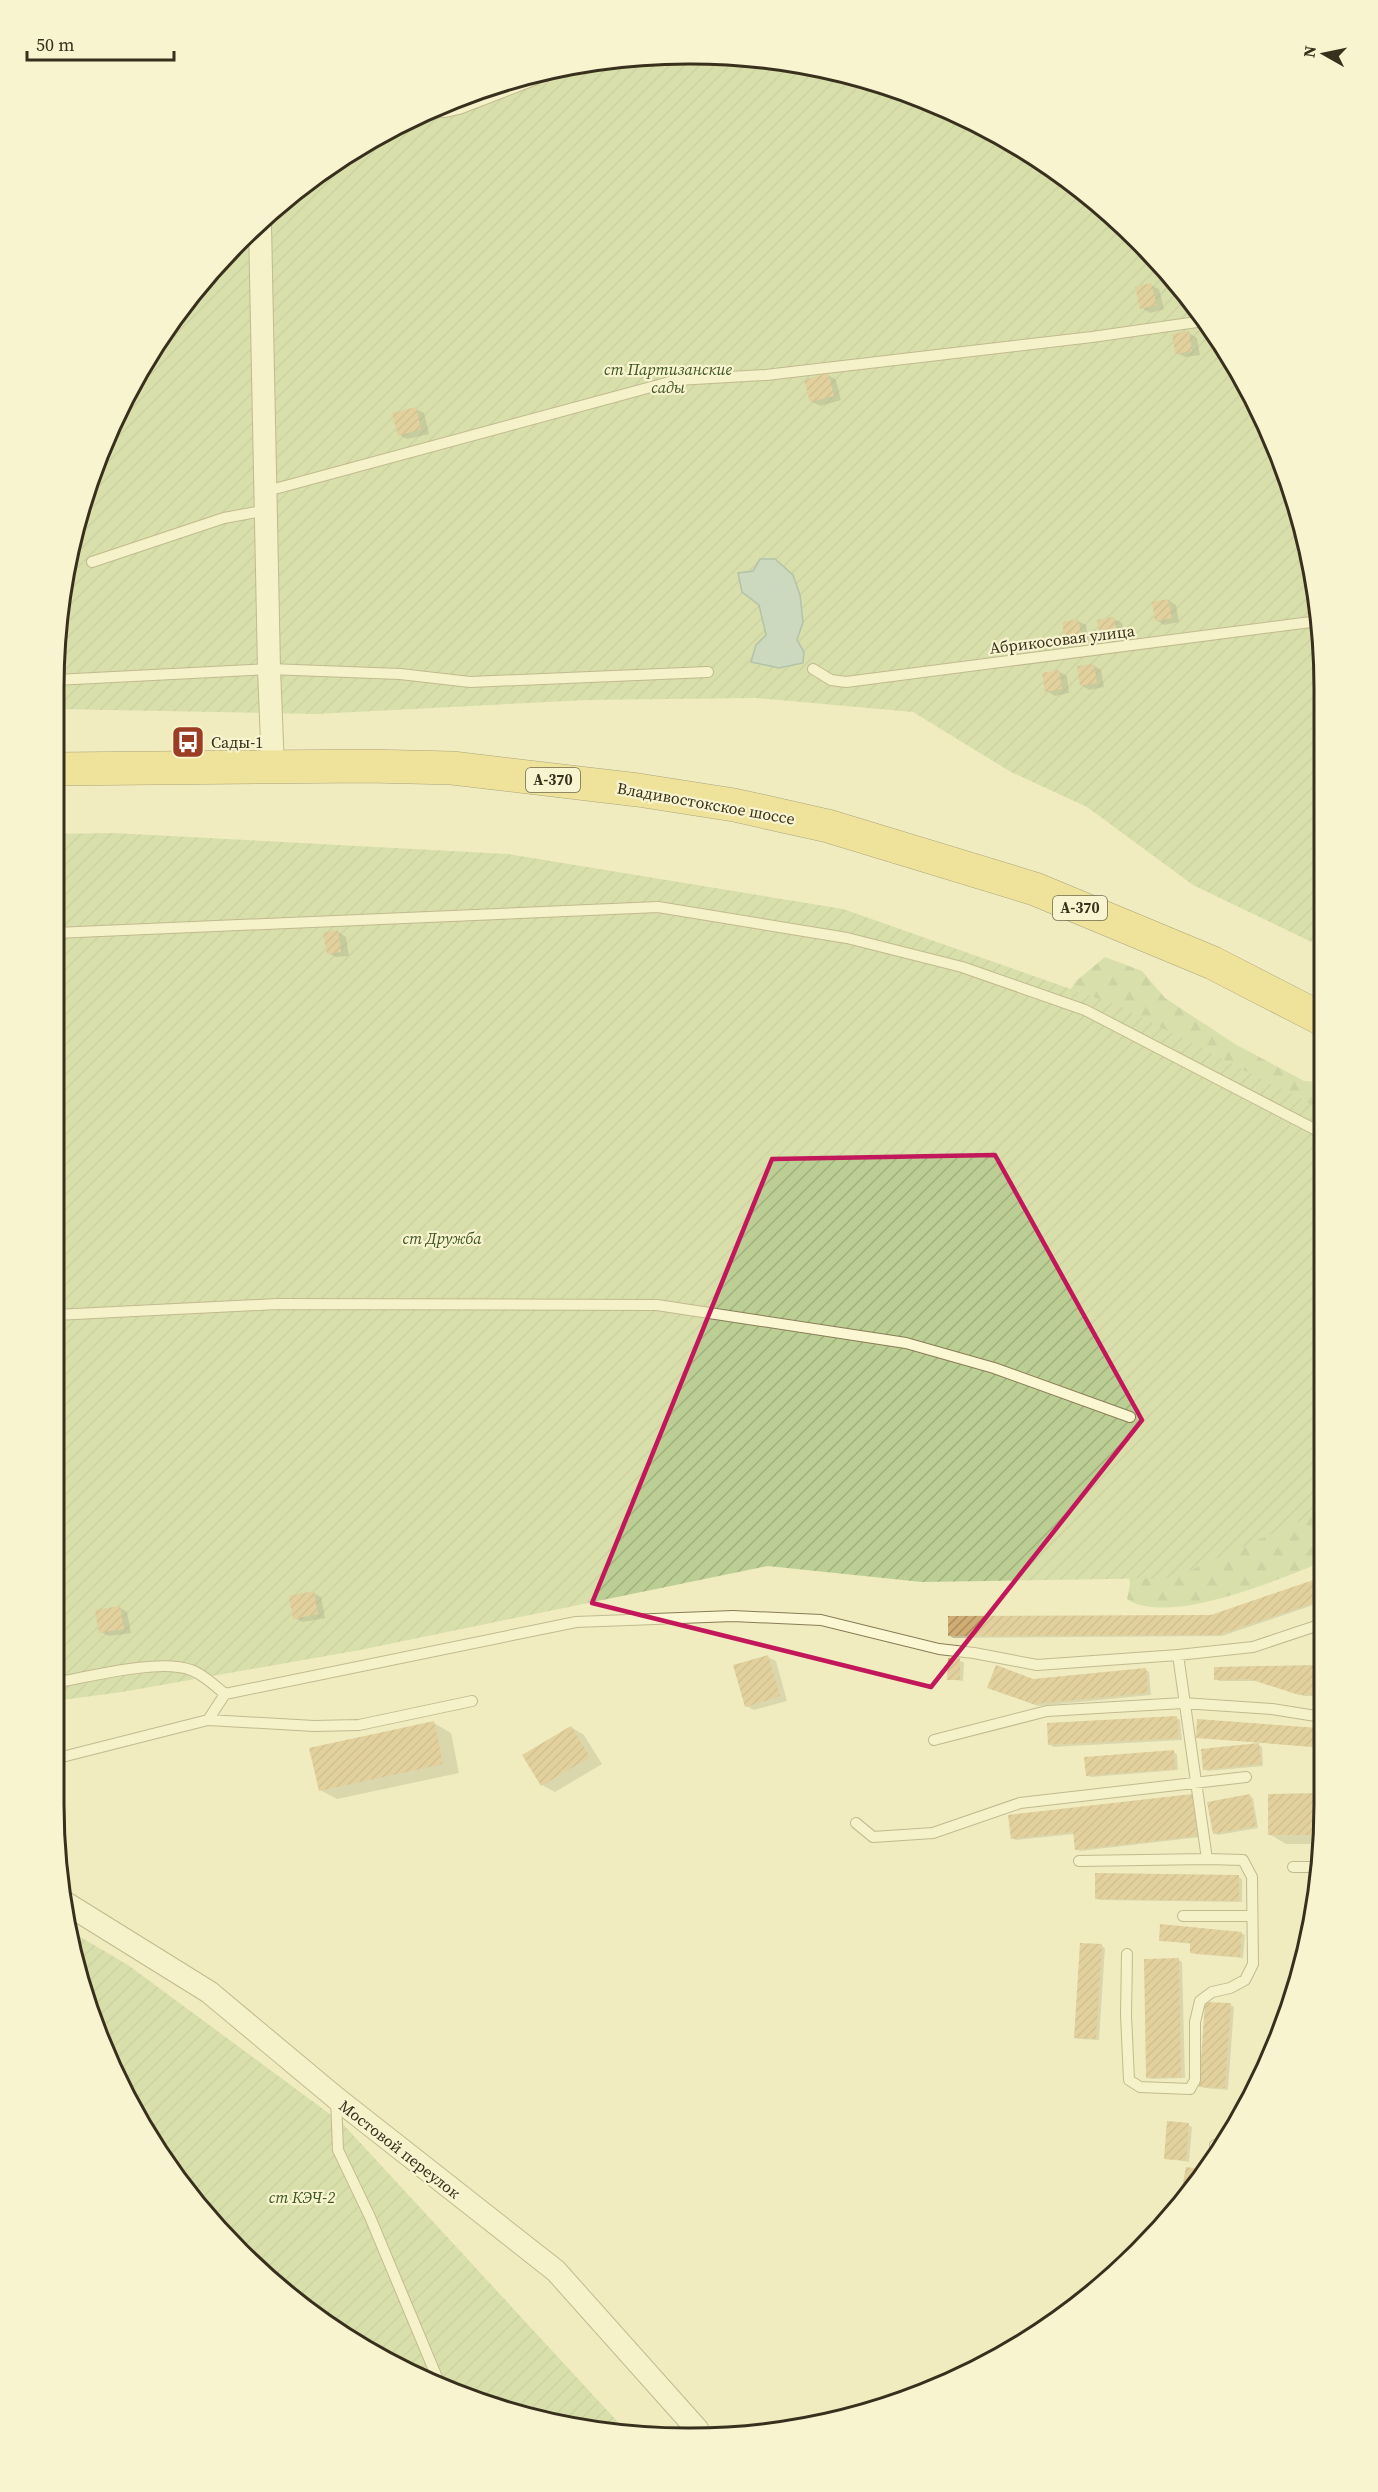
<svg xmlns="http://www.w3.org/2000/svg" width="1378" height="2492" font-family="'Source Serif 4',serif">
<defs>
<pattern id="forest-firs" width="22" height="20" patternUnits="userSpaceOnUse" patternTransform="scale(1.5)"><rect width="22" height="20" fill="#bbce93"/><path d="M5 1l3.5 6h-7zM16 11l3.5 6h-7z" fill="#a2b17e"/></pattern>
<pattern id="garden-furrows" width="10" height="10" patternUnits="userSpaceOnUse" patternTransform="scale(1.5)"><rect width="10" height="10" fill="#bbce93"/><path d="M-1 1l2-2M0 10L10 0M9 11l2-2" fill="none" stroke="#a2b17e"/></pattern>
<pattern id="building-hatch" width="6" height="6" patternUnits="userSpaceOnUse" patternTransform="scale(1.5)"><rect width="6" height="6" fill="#d0ad73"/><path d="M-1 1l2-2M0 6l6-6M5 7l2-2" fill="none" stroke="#aa8d5e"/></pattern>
</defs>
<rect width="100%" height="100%" fill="#f0ecbf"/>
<path fill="url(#forest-firs)" d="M1105 957 1142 971 1165 998 1235 1044 1304 1081 1320 1082V1150L1046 1027 1076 981Z
M1321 1317 1322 1562C1280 1579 1167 1627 1127 1599L1130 1584 1126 1554Z"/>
<path fill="url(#garden-furrows)" d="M647 55 772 59 893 88 1006 139 1108 212 1217 336 1290 485 1319 606 1320 946 1193 885 1087 807 1011 772 913 712 756 698 586 700 316 714 55 709V648L76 524 139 372 211 271 302 185 408 120 524 76Z
M113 833 508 854 843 909 1119 1006 1320 1109 1322 1511 1173 1578 922 1582 768 1566 360 1650 122 1692 54 1701 55 834Z
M67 1929 128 1965 342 2123 629 2434 525 2416 446 2390 337 2331 270 2280 185 2190 139 2120 88 2007Z"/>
<path fill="#a2c1bf" stroke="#69908e" stroke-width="1.5" d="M760 559H775L793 575 800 595 803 622 797 640 804 652 803 663 779 668 751 662 756 645 766 635 759 605 742 592 738 573 753 571Z"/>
<path fill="#0003" d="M1151 285 1159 289 1164 309 1150 313 1142 308Z
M1189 333 1197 338 1200 355 1185 357 1177 353Z
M1215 333 1217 336 1226 355 1223 356 1214 351 1212 334Z
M828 375 836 380 841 400 820 406 811 401Z
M416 409 424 413 429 434 407 439 399 435Z
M1168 600 1176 605 1179 622 1164 625 1156 620Z
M1114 619 1122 623 1125 641 1110 643 1102 639Z
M1078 621 1086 625 1089 643 1074 645 1066 640Z
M1093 665 1101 670 1104 687 1089 690 1081 685Z
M1058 671 1067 676 1069 693 1055 696 1047 691Z
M338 932 346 937 349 956 336 957 328 953Z
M1322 1578V1602L1222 1636 953 1638 950 1636 1211 1616Z
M313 1593 321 1597 325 1618 303 1622 295 1618Z
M119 1607 127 1612 131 1633 109 1636 101 1632Z
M768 1657 776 1661 787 1701 754 1710 746 1706Z
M949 1659 964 1662 963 1681 949 1679Z
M1316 1666 1319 1669 1322 1696H1304L1255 1681H1219L1216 1679Z
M1146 1670 1149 1672 1151 1695 1038 1706 993 1689Z
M1177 1718 1180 1720 1182 1740 1053 1747 1050 1745Z
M434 1723 451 1733 459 1773 337 1799 320 1790Z
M571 1727 584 1735 602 1764 555 1792 542 1785Z
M1319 1729 1322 1731 1321 1748 1197 1737Z
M1257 1744 1262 1747 1263 1766 1208 1771 1204 1769Z
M1173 1752 1177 1754 1178 1770 1091 1777 1087 1775Z
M1269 1795H1322L1323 1844H1286L1269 1834Z
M1192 1796 1195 1798 1200 1837 1080 1851 1076 1849 1074 1834 1016 1840 1012 1838Z
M1250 1796 1253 1798 1258 1828 1218 1835 1214 1833Z
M1239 1877 1242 1879V1902L1100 1900 1096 1898Z
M1241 1933 1245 1935 1243 1958 1195 1954 1191 1952 1192 1944 1161 1940Z
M1102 1946 1105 1948 1099 2040 1079 2039 1075 2037Z
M1179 1960 1182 1962 1185 2078 1151 2079 1148 2077Z
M1230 2005 1234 2007 1228 2090 1204 2088 1201 2086Z
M1188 2125 1192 2127 1189 2162 1166 2158Z"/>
<path fill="url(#building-hatch)" d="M1151 283 1157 305 1140 309 1135 287Z
M1189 331 1192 351 1175 354 1172 334Z
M1213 332 1217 336 1224 350 1213 352 1210 333Z
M828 373 834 396 810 402 804 380Z
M416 407 421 429 398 436 392 413Z
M1168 599 1172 618 1155 621 1152 602Z
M1114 617 1118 637 1101 640 1097 620Z
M1078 619 1082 638 1065 641 1062 622Z
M1094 664 1097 683 1080 686 1077 666Z
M1059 670 1062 689 1045 692 1042 673Z
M338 930 341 952 327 954 323 933Z
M1322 1577V1600L1218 1635 948 1636V1616L1211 1615Z
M314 1591 318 1614 293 1619 289 1596Z
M120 1606 124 1629 99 1633 95 1610Z
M768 1655 780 1696 745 1707 733 1665Z
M948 1658H960V1680H947Z
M996 1665 1033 1679 1146 1668 1148 1693 1033 1704 987 1688Z
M1316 1665 1317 1680H1322V1694L1299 1695 1250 1679 1214 1680V1667Z
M1177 1716 1178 1738 1048 1745 1047 1723Z
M1197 1719 1319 1728 1318 1747 1196 1738Z
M434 1721 443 1764 319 1791 309 1748Z
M571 1726 590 1757 541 1786 522 1755Z
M1259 1743 1261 1764 1203 1770 1201 1749Z
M1174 1750 1175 1769 1086 1776 1084 1757Z
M1322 1793 1323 1835H1268V1794Z
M1192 1794 1197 1836 1075 1850 1073 1832 1011 1839 1008 1815Z
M1250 1794 1256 1826 1213 1834 1207 1802Z
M1095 1873 1239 1875V1901L1095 1899Z
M1160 1924 1242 1932 1240 1957 1190 1953V1943L1159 1941Z
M1080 1943 1102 1944 1096 2039 1074 2038Z
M1179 1958 1181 2077 1146 2078 1144 1959Z
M1205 2002 1231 2003 1225 2088 1199 2087Z
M1167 2121 1189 2123 1186 2161 1164 2159Z
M1186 2167 1206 2170 1193 2190 1182 2188Z"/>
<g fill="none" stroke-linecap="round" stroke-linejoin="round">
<defs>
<path id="service" d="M267 491 677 380 766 375 1092 337 1204 321
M92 562 224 518 267 510
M813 669 831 680 846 682 1319 621
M55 680 269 669 400 674 470 682 708 672
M55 933 658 907 847 938 962 967 1085 1010 1320 1132
M55 1315 277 1304 657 1305 906 1343 994 1368 1130 1417
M54 1683C89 1677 159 1658 191 1670 203 1674 215 1686 225 1694
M208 1720 314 1726 359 1725 472 1701
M934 1740 1047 1711 1183 1703 1272 1709 1322 1717
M54 1759 208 1720 225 1694 576 1622 733 1616 821 1620 939 1649 974 1653 1037 1665 1178 1655 1253 1647 1322 1624
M856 1823 873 1837 933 1833 1020 1803 1246 1777
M1079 1861 1207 1859
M1293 1867H1319
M1183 1916H1252
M1127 1954 1126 2015 1129 2080 1140 2087 1190 2089 1195 2080V2022L1200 2001 1212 1992 1230 1988 1245 1980 1253 1964 1252 1877 1243 1860 1207 1859 1178 1655
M336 2098 338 2150 370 2217 441 2387
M1215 2145H1223"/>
<path id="minor" d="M444 106 458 103 533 74
M260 225 269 669 273 767
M64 1902 209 1992 336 2098 556 2271 697 2429 701 2437"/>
<path id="trunk" d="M55 769 368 766 452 768 638 790 734 805 828 826 1035 889 1213 963 1320 1018"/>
</defs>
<use href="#service" stroke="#897c56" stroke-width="12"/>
<use href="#minor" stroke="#897c56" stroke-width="24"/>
<use href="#trunk" stroke="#57492b" stroke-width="34"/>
<use href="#service" stroke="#faf7d2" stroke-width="10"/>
<use href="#minor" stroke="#faf7d2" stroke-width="22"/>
<use href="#trunk" stroke="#edd66f" stroke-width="33"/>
</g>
<path d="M0 0H1378V2492H0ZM995 1155 1142 1420 931 1687 592 1603 772 1159Z" fill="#f0ecbf" fill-opacity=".55" fill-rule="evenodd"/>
<path fill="none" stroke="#c2185b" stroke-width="4.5" stroke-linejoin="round" d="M995 1155 1142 1420 931 1687 592 1603 772 1159Z"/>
<defs>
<symbol id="bus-square" viewBox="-11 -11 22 22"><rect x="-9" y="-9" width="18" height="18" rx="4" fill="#9b3c24" stroke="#f7f4cf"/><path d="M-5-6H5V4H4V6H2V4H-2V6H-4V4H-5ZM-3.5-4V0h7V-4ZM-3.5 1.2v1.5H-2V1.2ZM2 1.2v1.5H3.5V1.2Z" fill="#fff"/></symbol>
</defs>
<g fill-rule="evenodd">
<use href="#bus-square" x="169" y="723" width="38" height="38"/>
</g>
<g text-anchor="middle" stroke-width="4.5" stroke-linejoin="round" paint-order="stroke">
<g fill="#f7f4cf" stroke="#716a52" stroke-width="1.5">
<rect x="526" y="768" width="54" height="24" rx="4.5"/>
<rect x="1053" y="896" width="54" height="24" rx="4.5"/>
</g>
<g font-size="15" font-weight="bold" fill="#382f1c">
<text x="553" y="785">А-370</text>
<text x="1080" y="913">А-370</text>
</g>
<g font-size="16" font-style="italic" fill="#3d5521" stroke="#f7f4cf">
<text x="668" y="375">ст Партизанские<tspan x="668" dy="18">сады</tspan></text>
<text x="442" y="1244">ст Дружба</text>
<text x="302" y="2203">ст КЭЧ-2</text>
</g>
<g font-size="16" fill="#382f1c" stroke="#f7f4cf">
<text transform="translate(1062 639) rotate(-7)" y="6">Абрикосовая улица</text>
<text transform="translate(706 803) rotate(10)" y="6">Владивостокское шоссе</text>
<text transform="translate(400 2149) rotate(38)" y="6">Мостовой переулок</text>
</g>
<g font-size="16" fill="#382f1c" stroke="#f7f4cf" text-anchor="start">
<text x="211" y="748">Сады-1</text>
</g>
</g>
<path d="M0 0H1378V2492H0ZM688 64H690A624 624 0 0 1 1314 688V1804A624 624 0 0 1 690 2428H688A624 624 0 0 1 64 1804V688A624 624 0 0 1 688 64Z" fill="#f7f4cf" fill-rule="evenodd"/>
<path fill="none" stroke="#382f1c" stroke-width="3" d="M688 64H690A624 624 0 0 1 1314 688V1804A624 624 0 0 1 690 2428H688A624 624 0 0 1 64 1804V688A624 624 0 0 1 688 64Z"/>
<g transform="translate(1324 54) rotate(279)" stroke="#f7f4cf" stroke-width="4.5" paint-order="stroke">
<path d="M0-4.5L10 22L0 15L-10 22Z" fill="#382f1c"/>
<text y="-9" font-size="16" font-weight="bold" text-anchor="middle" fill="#382f1c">N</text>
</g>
<path d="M27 51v9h147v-9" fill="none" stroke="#382f1c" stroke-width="3"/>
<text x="36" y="51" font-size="18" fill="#382f1c" stroke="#f7f4cf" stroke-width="4.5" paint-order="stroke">50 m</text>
</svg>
